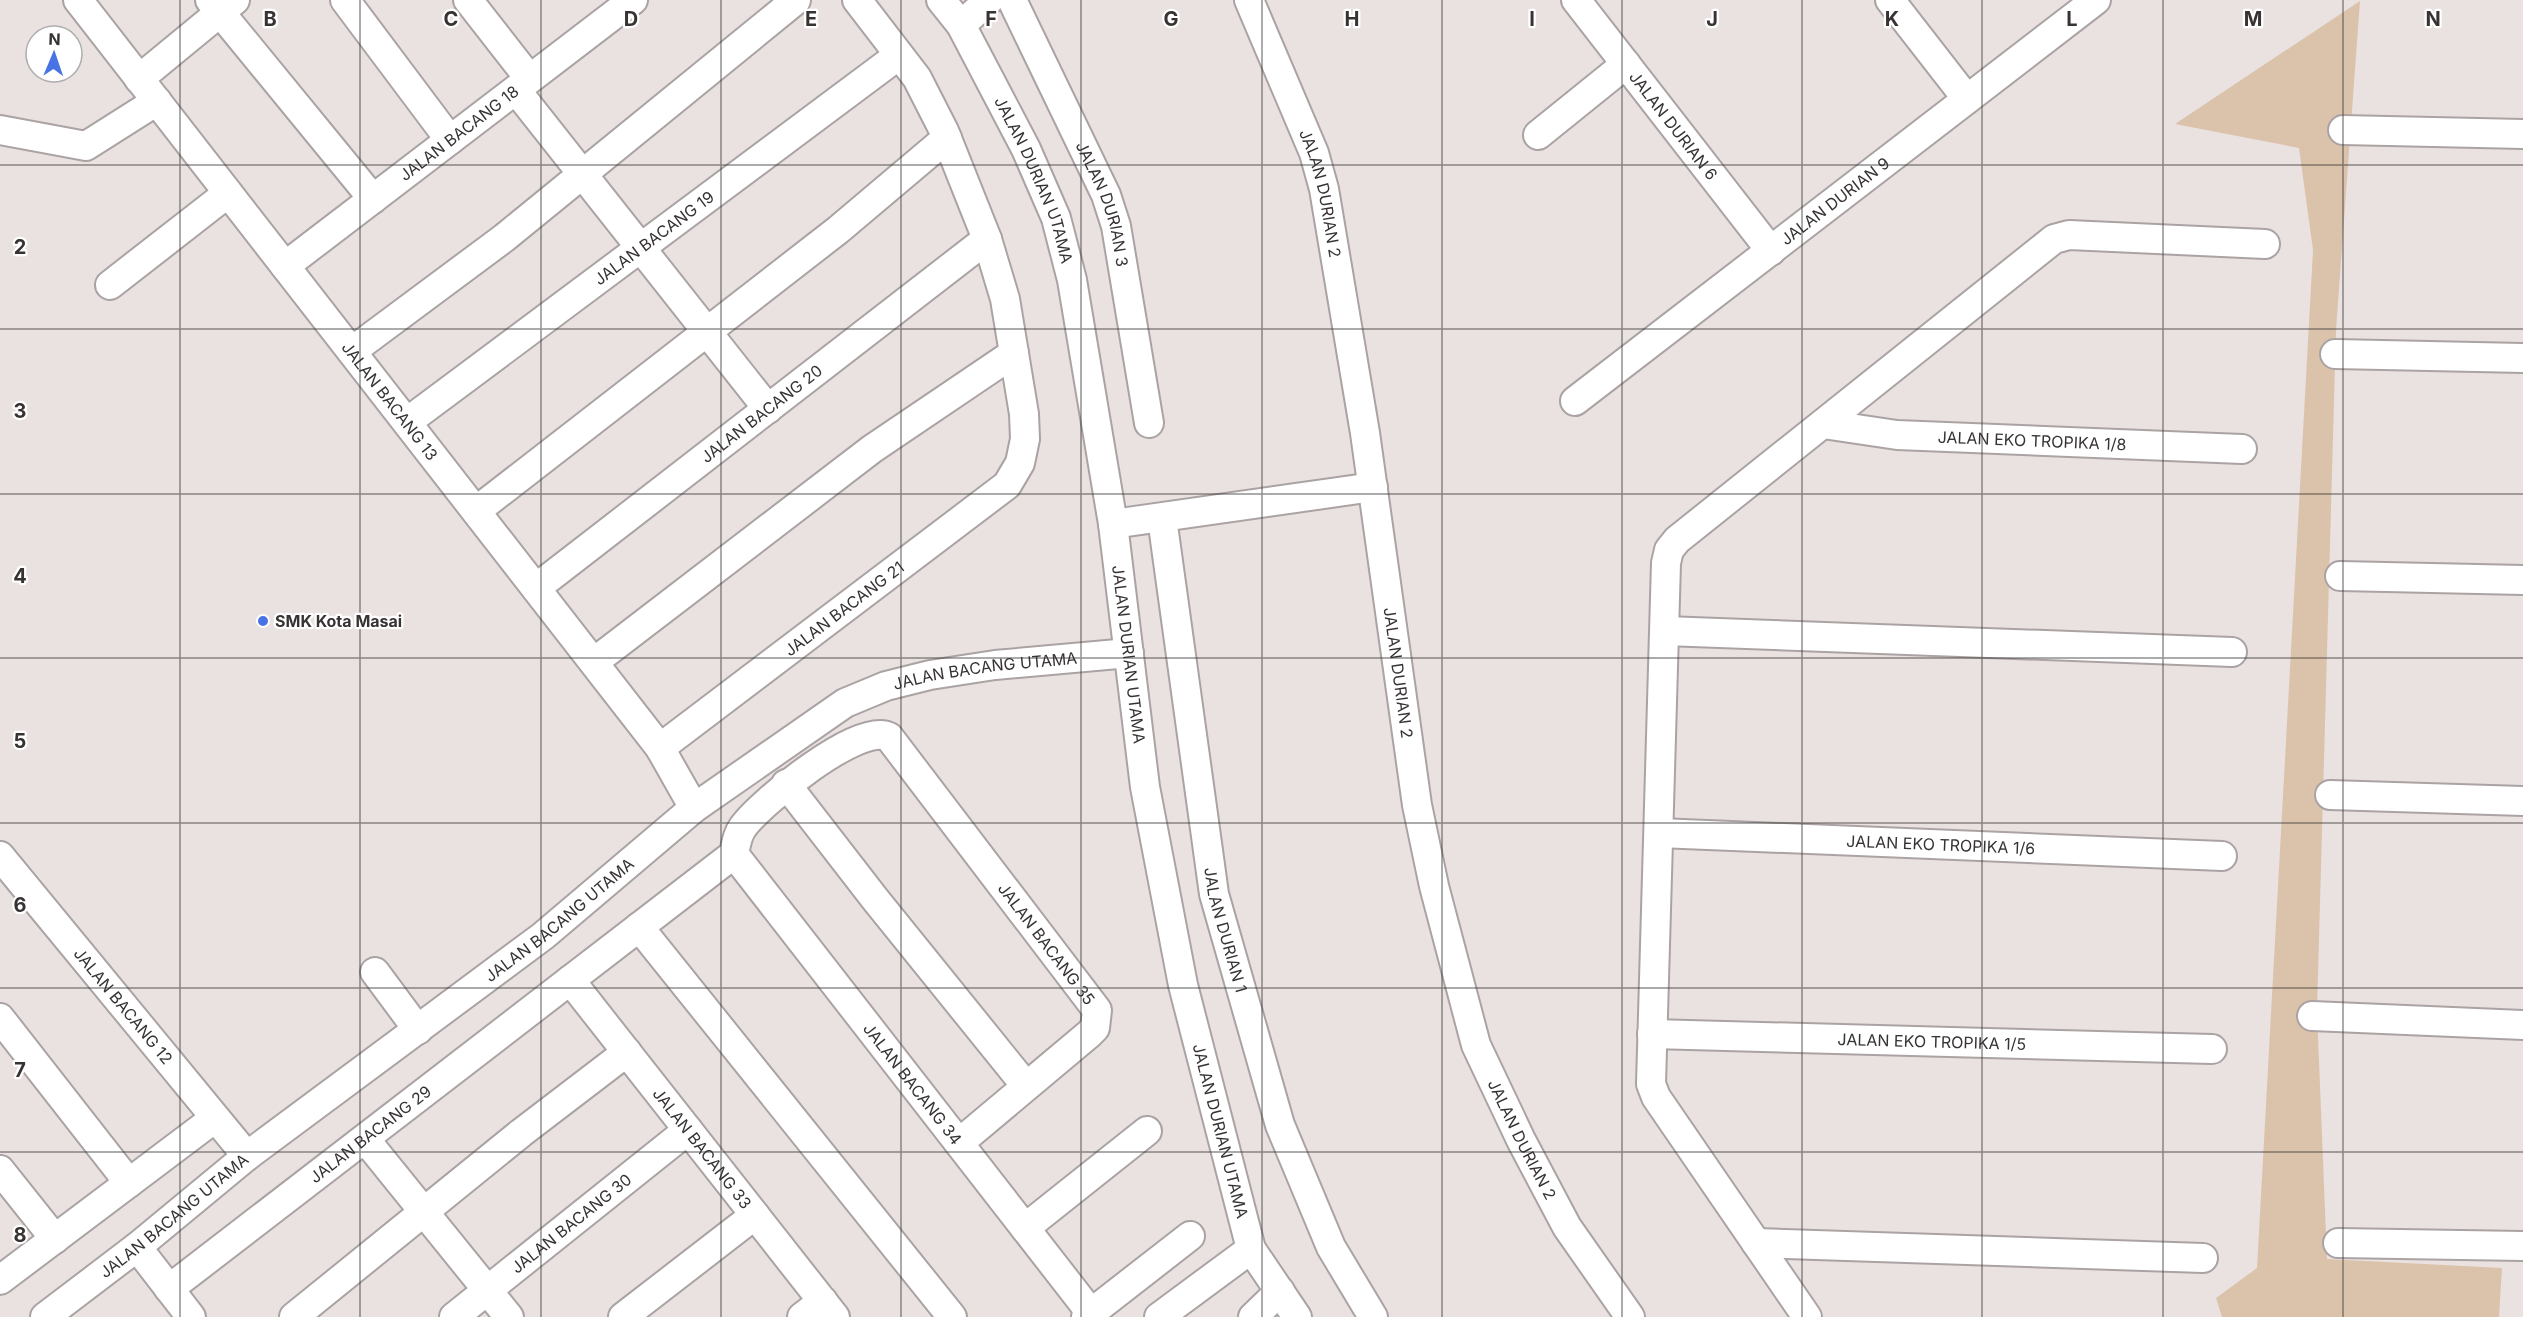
<svg xmlns="http://www.w3.org/2000/svg" width="2523" height="1317" font-family="Inter,sans-serif">
<rect width="100%" height="100%" fill="#eae2e1"/>
<path fill="#dbc3ab" d="M2360 1 2336 330 2317 1011 2327 1259 2502 1268 2499 1317H2222L2216 1298 2257 1268 2313 250 2299 148 2175 124Z"/>
<g fill="none" stroke-linecap="round" stroke-linejoin="round">
<defs>
<g id="minor">
<path id="s1" d="M78 0 660 748 694 808"/>
<path d="M210 0 373 199"/>
<path d="M345 0 450 140"/>
<path d="M468 0 529 78"/>
<path id="s2" d="M941 0 961 25 1026 149 1056 218 1072 280 1113 524 1145 787 1183 985 1251 1249 1297 1317"/>
<path id="s3" d="M1012 0 1106 195 1116 226 1149 423"/>
<path id="s4" d="M1249 0 1314 153 1324 189 1365 433 1417 805 1434 886 1476 1045 1521 1140 1567 1227 1630 1317"/>
<path id="s5" d="M1576 0 1771 251"/>
<path d="M1890 0 1967 99"/>
<path d="M961 25 989 0"/>
<path d="M139 79 235 0"/>
<path d="M516 90 768 409"/>
<path d="M0 130 86 146 157 101"/>
<path d="M2343 130 2523 134"/>
<path d="M1538 135 1626 64"/>
<path id="s6" d="M285 266 633 0"/>
<path d="M110 285 228 193"/>
<path d="M352 351 504 238 796 0"/>
<path d="M2335 354 2523 358"/>
<path id="s7" d="M1575 401 2096 0"/>
<path id="s8" d="M407 422 899 55"/>
<path id="s9" d="M1823 424 1897 435 2242 449"/>
<path d="M476 511 838 230 947 138"/>
<path id="s10" d="M1162 518 1214 894 1280 1125 1331 1247 1373 1317"/>
<path d="M1113 524 1373 487"/>
<path d="M2340 576 2523 580"/>
<path id="s11" d="M536 588 987 239"/>
<path d="M1665 631 2232 652"/>
<path d="M594 662 872 449 1014 353"/>
<path id="s12" d="M660 748 1007 485 1020 463 1025 439 1024 414 1005 299 987 239 944 131 917 78 857 0"/>
<path d="M786 784 875 899 1026 1086"/>
<path d="M2330 795 2523 801"/>
<path id="s13" d="M1659 833 2222 856"/>
<path id="s14" d="M734 854 1091 1313"/>
<path id="s15" d="M0 856 247 1156"/>
<path d="M639 927 952 1317"/>
<path d="M375 972 418 1030"/>
<path id="s16" d="M570 980 835 1317"/>
<path d="M2312 1016 2523 1025"/>
<path d="M0 1018 129 1183"/>
<path id="s17" d="M1652 1034 2212 1049"/>
<path d="M365 1139 509 1317"/>
<path d="M0 1170 55 1239"/>
<path d="M1025 1228 1147 1131"/>
<path d="M1756 1243 2203 1258"/>
<path d="M2338 1243 2523 1246"/>
<path d="M137 1247 191 1317"/>
<path d="M0 1280 215 1118"/>
<path id="s18" d="M169 1289 734 854C736 845 737 835 743 827 760 803 861 720 889 737L1097 1010 1095 1028 1089 1034 959 1143"/>
<path id="s19" d="M45 1317 137 1247 247 1156 543 936 694 808 845 703 886 686 930 675 995 665 1129 653"/>
<path d="M294 1317 521 1133 627 1052"/>
<path id="s20" d="M454 1317 688 1130"/>
<path d="M623 1317 755 1215"/>
<path d="M802 1317 823 1301"/>
<path d="M1086 1317 1190 1236"/>
<path d="M1159 1317 1251 1249"/>
<path d="M1253 1317 1280 1291"/>
<path d="M1807 1317 1656 1097 1651 1084 1666 563 1669 550 1677 540 2054 239 2069 235 2265 244"/>
</g>
</defs>
<use href="#minor" stroke="#aba3a3" stroke-width="32"/>
<use href="#minor" stroke="#fff" stroke-width="28"/>
</g>
<path fill="none" stroke="#373333" stroke-width="1.5" stroke-opacity="0.55" d="M180 0V1317M360 0V1317M541 0V1317M721 0V1317M901 0V1317M1081 0V1317M1262 0V1317M1442 0V1317M1622 0V1317M1802 0V1317M1982 0V1317M2163 0V1317M2343 0V1317M0 165H2523M0 329H2523M0 494H2523M0 658H2523M0 823H2523M0 988H2523M0 1152H2523"/>
<circle fill="#4773e5" stroke="#fff" stroke-width="2" cx="263" cy="621" r="6"/>
<g text-anchor="middle" stroke-width="4.5" stroke-linejoin="round" paint-order="stroke">
<g font-size="16" fill="#373333" stroke="#fff">
<text dy="6" stroke="none"><textPath href="#s5" startOffset="159">JALAN DURIAN 6</textPath></text>
<text dy="6" stroke="none"><textPath href="#s6" startOffset="219">JALAN BACANG 18</textPath></text>
<text dy="6" stroke="none"><textPath href="#s2" startOffset="204">JALAN DURIAN UTAMA</textPath></text>
<text dy="6" stroke="none"><textPath href="#s4" startOffset="207">JALAN DURIAN 2</textPath></text>
<text dy="6" stroke="none"><textPath href="#s7" startOffset="328">JALAN DURIAN 9</textPath></text>
<text dy="6" stroke="none"><textPath href="#s3" startOffset="224">JALAN DURIAN 3</textPath></text>
<text dy="6" stroke="none"><textPath href="#s8" startOffset="308">JALAN BACANG 19</textPath></text>
<text dy="6" stroke="none"><textPath href="#s1" startOffset="508">JALAN BACANG 13</textPath></text>
<text dy="6" stroke="none"><textPath href="#s11" startOffset="285">JALAN BACANG 20</textPath></text>
<text dy="6" stroke="none"><textPath href="#s9" startOffset="210">JALAN EKO TROPIKA 1/8</textPath></text>
<text dy="6" stroke="none"><textPath href="#s12" startOffset="231">JALAN BACANG 21</textPath></text>
<text dy="6" stroke="none"><textPath href="#s2" startOffset="690">JALAN DURIAN UTAMA</textPath></text>
<text dy="6" stroke="none"><textPath href="#s19" startOffset="1154">JALAN BACANG UTAMA</textPath></text>
<text dy="6" stroke="none"><textPath href="#s4" startOffset="693">JALAN DURIAN 2</textPath></text>
<text dy="6" stroke="none"><textPath href="#s13" startOffset="282">JALAN EKO TROPIKA 1/6</textPath></text>
<text dy="6" stroke="none"><textPath href="#s19" startOffset="650">JALAN BACANG UTAMA</textPath></text>
<text dy="6" stroke="none"><textPath href="#s10" startOffset="417">JALAN DURIAN 1</textPath></text>
<text dy="6" stroke="none"><textPath href="#s18" startOffset="1179">JALAN BACANG 35</textPath></text>
<text dy="6" stroke="none"><textPath href="#s15" startOffset="194">JALAN BACANG 12</textPath></text>
<text dy="6" stroke="none"><textPath href="#s17" startOffset="280">JALAN EKO TROPIKA 1/5</textPath></text>
<text dy="6" stroke="none"><textPath href="#s14" startOffset="291">JALAN BACANG 34</textPath></text>
<text dy="6" stroke="none"><textPath href="#s2" startOffset="1176">JALAN DURIAN UTAMA</textPath></text>
<text dy="6" stroke="none"><textPath href="#s18" startOffset="254">JALAN BACANG 29</textPath></text>
<text dy="6" stroke="none"><textPath href="#s4" startOffset="1179">JALAN DURIAN 2</textPath></text>
<text dy="6" stroke="none"><textPath href="#s16" startOffset="214">JALAN BACANG 33</textPath></text>
<text dy="6" stroke="none"><textPath href="#s19" startOffset="164">JALAN BACANG UTAMA</textPath></text>
<text dy="6" stroke="none"><textPath href="#s20" startOffset="150">JALAN BACANG 30</textPath></text>
</g>
<g font-size="16" font-weight="bold" fill="#373333" stroke="#fff" text-anchor="start">
<text x="275" y="627">SMK Kota Masai</text>
</g>
</g>
<g font-size="20" text-anchor="middle" font-weight="bold" fill="#373333" stroke="#fff" stroke-width="4.5" stroke-linejoin="round" paint-order="stroke">
<text x="270" y="26">B</text>
<text x="451" y="26">C</text>
<text x="631" y="26">D</text>
<text x="811" y="26">E</text>
<text x="991" y="26">F</text>
<text x="1171" y="26">G</text>
<text x="1352" y="26">H</text>
<text x="1532" y="26">I</text>
<text x="1712" y="26">J</text>
<text x="1892" y="26">K</text>
<text x="2072" y="26">L</text>
<text x="2253" y="26">M</text>
<text x="2433" y="26">N</text>
<text x="20" y="254">2</text>
<text x="20" y="418">3</text>
<text x="20" y="583">4</text>
<text x="20" y="748">5</text>
<text x="20" y="912">6</text>
<text x="20" y="1077">7</text>
<text x="20" y="1242">8</text>
</g>
<g transform="translate(54 54) rotate(2)"><circle r="28" fill="#ffffff" stroke="#afadad" stroke-width="1.5"/>
<path d="M0-4.5L10 22L0 15L-10 22Z" fill="#4773e5"/>
<text y="-9" font-size="16" font-weight="bold" text-anchor="middle" fill="#373333">N</text>
</g>
</svg>
